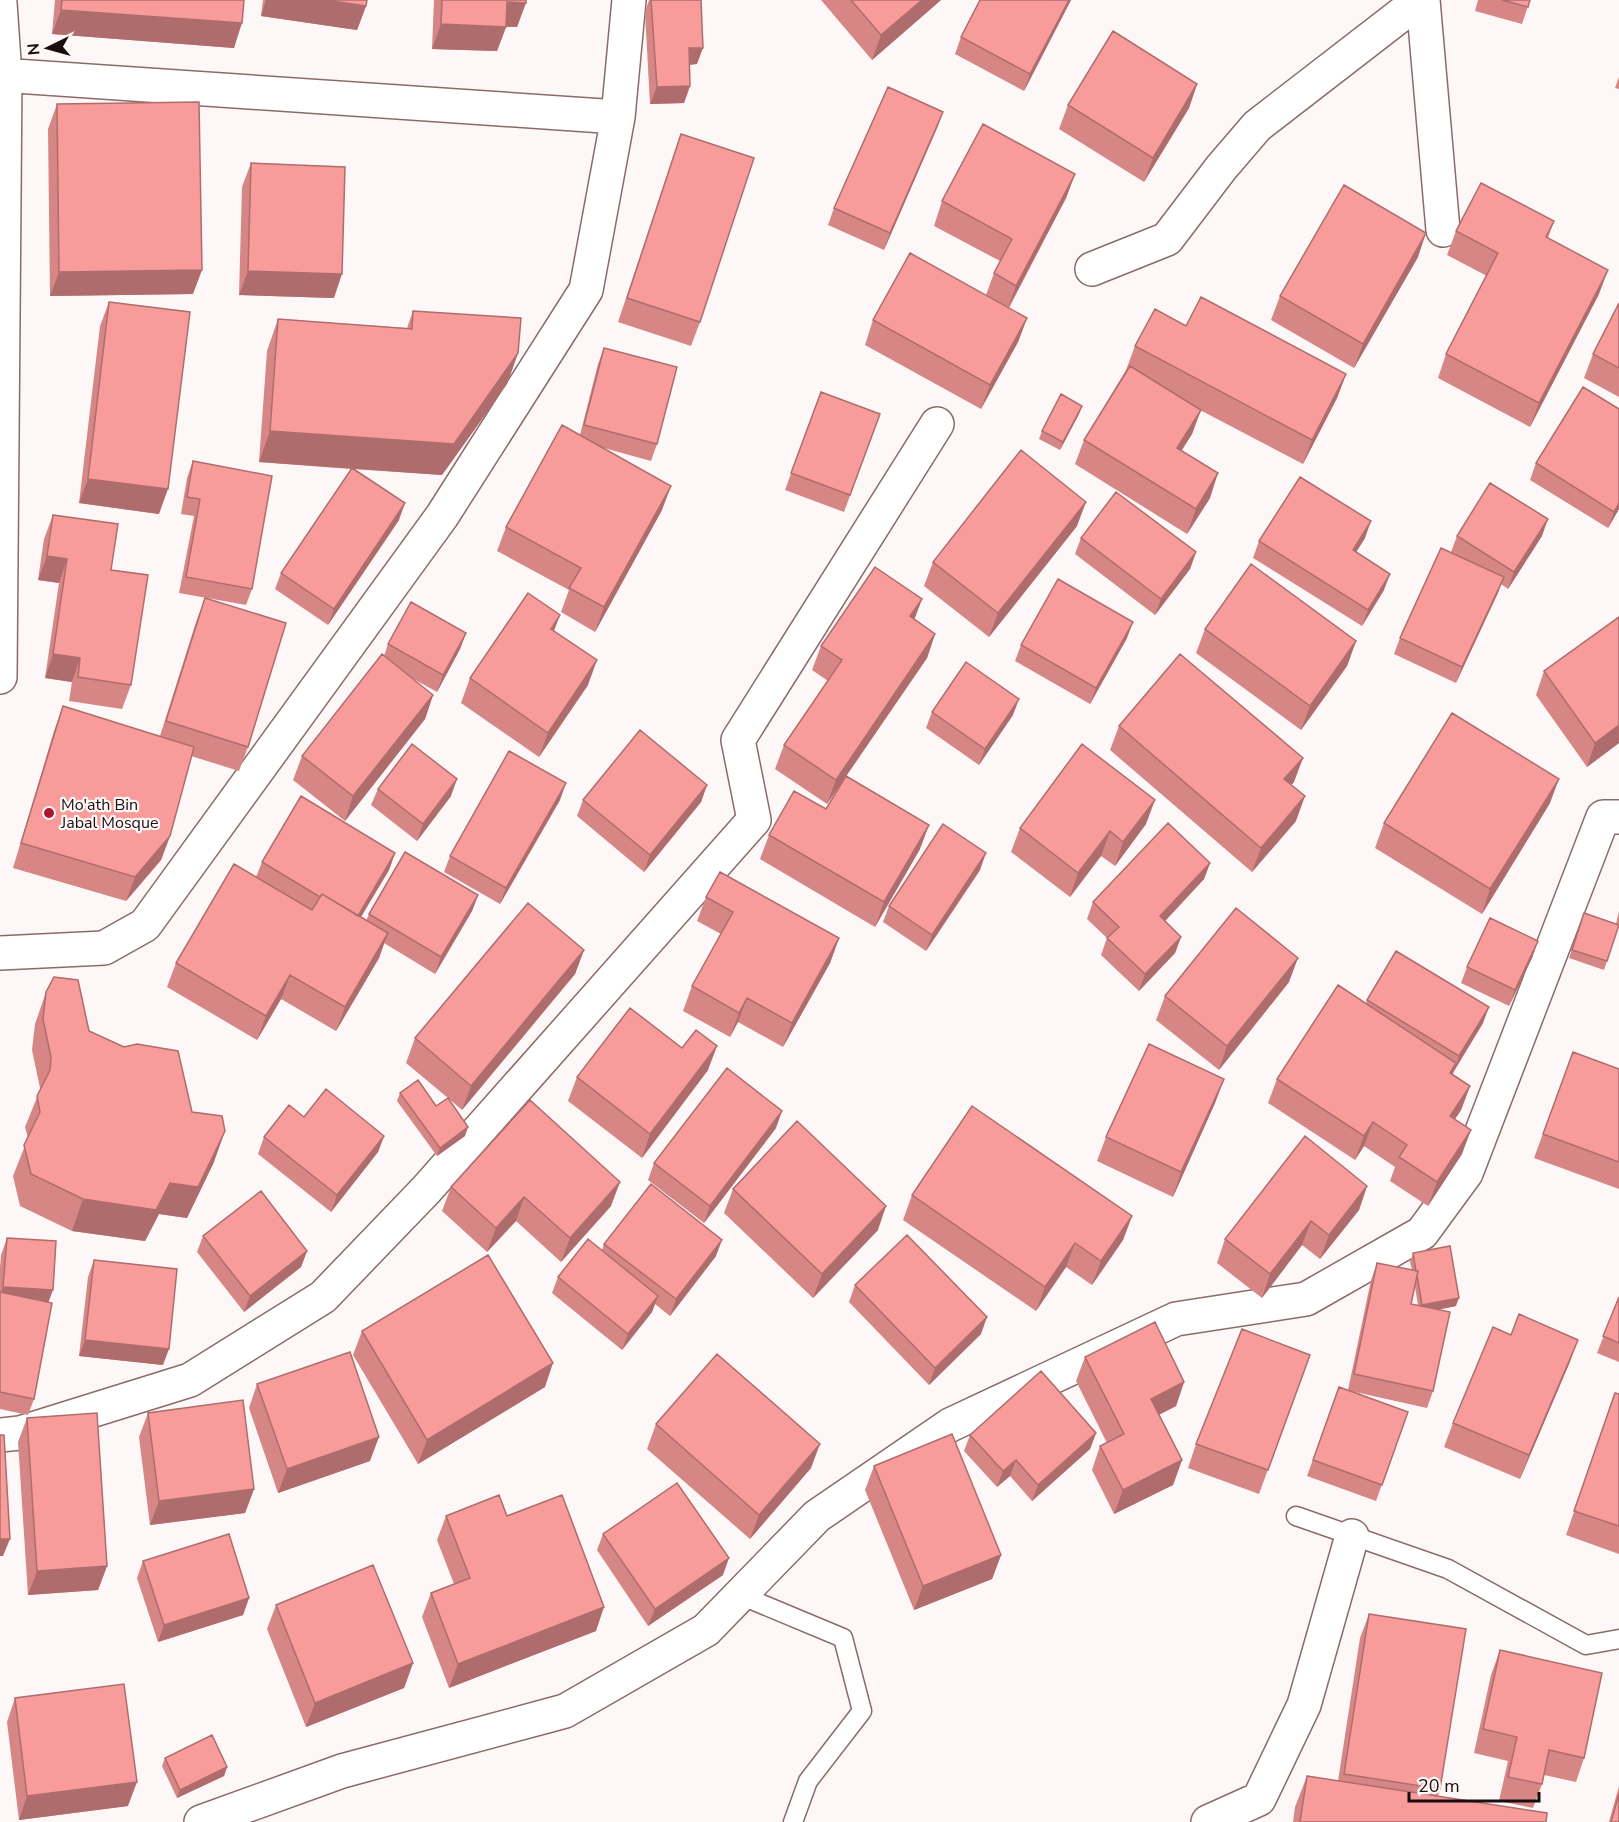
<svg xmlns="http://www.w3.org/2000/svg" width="1619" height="1822" font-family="'Nunito Sans',sans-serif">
<rect width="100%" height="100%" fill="#fef7f7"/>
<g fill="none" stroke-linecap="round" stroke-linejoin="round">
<defs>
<path id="service" d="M1296 1516 1448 1569 1586 1645 1619 1639
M740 1595 843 1638 862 1711 808 1781 793 1822"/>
<path id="minor" d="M1423 0 1443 230
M0 3 5 76 0 677
M0 75 618 117
M1092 269 1167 239 1221 168 1257 126 1420 0
M0 953 104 948 145 925 442 516 586 290 618 117 629 0
M0 1435 20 1433 190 1380 323 1297 426 1190 754 820 738 740 937 424
M201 1822 342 1771 565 1711 706 1630 817 1516 950 1425 1176 1319 1306 1299 1422 1233 1466 1173 1603 817H1619
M1208 1822 1259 1799 1304 1705 1352 1536"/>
</defs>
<use href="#service" stroke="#8b6b6a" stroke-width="21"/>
<use href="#minor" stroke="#8b6b6a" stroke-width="36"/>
<use href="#service" stroke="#fff" stroke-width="18"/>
<use href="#minor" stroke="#fff" stroke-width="33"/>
</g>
<path fill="#d58685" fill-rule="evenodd" d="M55 0H244L234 48 52 34Z
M263 0H367L366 6 357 30 261 16Z
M434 0H526L517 27H506L497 51 432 49Z
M649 0H701L697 64 689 65 690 86 684 103 650 104 645 12Z
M821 0H941L872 60Z
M980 0H1071L1024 91 955 54 961 37Z
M1478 0H1530L1522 24 1475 11Z
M1619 77V89L1615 88Z
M1197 84 1189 108 1144 182 1059 129 1068 105Z
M57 104 193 294 50 296 48 129Z
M943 112 937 128 884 250 828 225 834 208Z
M681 134 700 322 691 346 618 322Z
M251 163 334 298 239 295 242 187Z
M1075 174 1066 198 1009 308 1027 318 1018 342 981 409 865 345 873 320 986 295 994 273 1000 261 934 226 942 201Z
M1554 221 1548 238 1599 294 1530 427 1438 378 1446 354 1487 276 1447 255 1456 231Z
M1418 257 1354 368 1271 320 1280 296Z
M109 302 159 514 79 503 100 326Z
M1619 303V397L1584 378 1593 354Z
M413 311 518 353 507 384 442 475 353 469 399 520 328 625 275 589 281 573 351 469 259 462 267 351 278 319 407 328Z
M1186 326 1346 374 1337 398 1303 464 1200 410 1192 434 1181 451 1210 498 1187 534 1075 464 1084 440 1126 370 1135 346Z
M604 348 657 444 651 461 604 448 662 510 595 632 561 612 569 590 497 551 506 527 580 435 598 364Z
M821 392 880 414 844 512 785 490Z
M1079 414 1060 450 1039 439 1042 431Z
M193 461 252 589 246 605 179 593 194 516 181 514 187 478Z
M1536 463 1619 509 1608 528 1530 480Z
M53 515 111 570 131 685 122 709 69 701 72 682 45 678 59 583 38 580 44 539Z
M1077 526 989 637 924 586 933 562Z
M1457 536H1542L1508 589 1501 584 1456 683 1394 654 1400 638 1451 552Z
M1081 538 1196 552 1190 569 1155 615 1075 554Z
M1365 538 1356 552 1384 590 1362 626 1253 558 1259 541Z
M205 598 248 747 239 771 191 756 170 836 161 860 126 901 13 868 54 731 63 706 160 736 196 622Z
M922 599 914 619 935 634 927 658 827 804 775 769 784 745 828 681 812 670 821 646Z
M1205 629 1356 641 1347 666 1301 730 1196 653Z
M554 631 588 685 539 757 461 703 470 678Z
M466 633 460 649 437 692 410 677 433 695 425 719 345 821 293 780 302 756 384 656 388 644Z
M1127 638 1090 704 1015 661 1021 645Z
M1544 671 1619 743 1587 767 1536 695Z
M932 712 1013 715 979 765 926 728Z
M1119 726 1294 782 1291 785 1296 821 1252 872 1110 750Z
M707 785 701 802 644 872 577 816 583 800Z
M378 789 451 796 417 841 371 805Z
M560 800 500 904 444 872 450 856Z
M1550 803 1482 914 1375 848 1384 823Z
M826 809 920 849 875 927 760 859 769 835Z
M1146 824 1115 866 1101 856 1070 897 1011 852 1020 828Z
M395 853 389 870 361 917 366 921 369 914 478 895 472 911 435 974 384 943 379 958 336 1031 281 999 257 1040 167 987 176 963 256 877 262 862Z
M1210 863 1204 879 1165 921 1181 937 1175 953 1139 991 1101 955 1107 938 1087 919 1093 902Z
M980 870 926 951 883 922 889 906Z
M706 897 839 938 830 963 783 1047 738 1022 730 1037 683 1011 692 986 721 934 697 921Z
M1619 911V925L1604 970 1569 958 1584 913 1616 924Z
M1538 941 1532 958 1509 1006 1461 983 1467 967Z
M584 950 575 974 462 1110 448 1098 465 1136 437 1156 397 1101 400 1093 436 1106 448 1098 406 1063 415 1038Z
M1289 982 1219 1070 1156 1020 1165 996Z
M46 992 89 1031 192 1112 214 1162 187 1218 159 1214 145 1241 72 1231 20 1206 13 1176 28 1138 25 1127 40 1090V1088L32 1050 35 1024Z
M1367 1000 1483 1023 1454 1071 1452 1074 1470 1086 1461 1110 1455 1119 1462 1154 1428 1206 1390 1181 1395 1167 1364 1146 1355 1160 1268 1103 1277 1079 1366 1004Z
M682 1048 708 1070 642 1158 568 1101 577 1077Z
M1573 1052 1619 1069V1189L1534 1158Z
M1224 1079 1215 1103 1173 1197 1097 1161 1106 1137Z
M776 1128 704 1223 648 1180 654 1163Z
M384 1136 378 1152 331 1212 258 1154 264 1137Z
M1367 1186 1359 1210 1320 1259 1302 1245 1262 1298 1217 1263 1225 1239Z
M451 1187 611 1206 561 1262 516 1221 487 1252 442 1211Z
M733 1189 878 1230 813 1298 724 1213Z
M912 1195 1132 1216 1123 1240 1092 1285 1066 1267 1036 1311 903 1220Z
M203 1236 307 1251 301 1267 244 1312 197 1252Z
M7 1238 48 1302 34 1399 28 1415 0 1409V1268L1 1255Z
M604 1244 716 1256 670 1316 655 1304 652 1312 622 1350 552 1293 558 1277 602 1250Z
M1413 1253 1456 1306 1438 1310 1433 1391 1427 1408 1355 1392 1408 1412 1376 1501 1307 1476 1339 1387 1348 1390 1371 1280 1377 1263 1412 1270 1410 1262ZM1415 1287 1418 1305 1411 1304Z
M94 1260 163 1365 79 1356 88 1277Z
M855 1285 981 1334 929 1385 849 1302Z
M1619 1297V1362L1597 1353Z
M362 1331 545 1387 418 1464 353 1355Z
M1511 1335 1578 1340 1569 1364 1520 1479 1444 1447 1453 1423Z
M1310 1355 1259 1494 1188 1468 1196 1444Z
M1085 1357 1184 1382 1176 1406 1159 1415 1182 1460 1173 1485 1114 1514 1092 1470 1100 1446 1107 1443 1076 1381Z
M257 1384 370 1461 278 1493 249 1408Z
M1615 1393 1619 1394V1554L1566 1535Z
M148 1413 254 1489 245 1513 150 1525 139 1437Z
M27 1418 107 1566 98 1590 28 1595 18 1442Z
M656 1424 811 1468 750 1539 647 1449Z
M1096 1433 1090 1449 1032 1501 1010 1476 997 1487 964 1451 970 1435Z
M874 1466 1001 1555 992 1579 914 1610 865 1490Z
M446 1516H507L596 1631 449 1688 422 1617 431 1593 454 1584 437 1540Z
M603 1534 723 1575 648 1626 597 1550Z
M143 1561 249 1598 243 1615 158 1642 137 1578Z
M276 1605 413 1663 404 1688 306 1727 267 1629Z
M1369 1614 1440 1789 1438 1796 1546 1822H1293L1295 1807 1307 1776 1338 1781 1360 1638Z
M1500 1650 1584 1758 1576 1782 1544 1775 1542 1784 1533 1808 1499 1801 1508 1761 1474 1753 1491 1675Z
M15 1698 128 1806 19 1820 7 1722Z
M165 1758 227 1767 224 1776 177 1798 162 1766Z
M1619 1786V1822H1609Z"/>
<path fill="#ae6d6c" d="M266 0H325L366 6 357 30 261 16Z
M922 0H941L872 60 881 35Z
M1069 0H1071L1024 91 1030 74Z
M507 2 526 3 517 27 498 26Z
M61 10 242 23 234 48 52 34Z
M441 24 506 27 497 51 432 49Z
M689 48H703L697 64 683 65Z
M1197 84 1189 108 1144 182 1153 158Z
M690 86 684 103 650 104 657 87Z
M943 112 937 128 884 250 890 233Z
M1075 174 1066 198 1007 310 1016 286Z
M1426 233 1418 257 1354 368 1363 344Z
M202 270 193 294 50 296 59 272Z
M1608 270 1599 294 1530 427 1539 403Z
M248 271 342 274 334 298 239 295Z
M1027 318 1018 342 981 409 990 385Z
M518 353 507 384 442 475 259 462 270 431Z
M1346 374 1337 398 1303 464 1312 440Z
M1082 406 1079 414 1060 450 1063 442Z
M1201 410 1192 434 1168 472 1177 448Z
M1218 473 1210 498 1187 534 1196 509Z
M88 479 168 489 159 514 79 503Z
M671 486 662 510 595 632 604 607Z
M1086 502 1077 526 989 637 998 613Z
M405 503 399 520 328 625 334 609Z
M1619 503V509L1608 528 1614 512Z
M1548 519 1542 536 1508 589 1514 572Z
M1371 521 1365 538 1347 567 1353 550Z
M1196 552 1190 569 1155 615 1161 599Z
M47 556 67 559 59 583 38 580Z
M1390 574 1384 590 1362 626 1368 610Z
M1504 577 1498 593 1456 683 1462 667Z
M922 599 913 623 910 616Z
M560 615 551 639V629Z
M1133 622 1127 638 1090 704 1096 688Z
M466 633 460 649 437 692 443 675Z
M935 634 927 658 827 804 836 780Z
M1356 641 1347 666 1301 730 1310 706Z
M53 654 80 658 72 682 45 678Z
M597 660 588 685 539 757 548 733Z
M433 695 425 719 345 821 353 796Z
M1019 699 1013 715 979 765 985 749Z
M1619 725V743L1587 767 1595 743Z
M1303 758 1294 782 1275 803 1284 779Z
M457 779 451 796 417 841 423 824Z
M1559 779 1550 803 1482 914 1490 889Z
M566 783 560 800 500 904 506 888Z
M707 785 701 802 644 872 650 855Z
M1305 796 1296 821 1252 872 1261 848Z
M1155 800 1146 824 1115 866 1123 842Z
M929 825 920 849 875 927 884 902Z
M1110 831 1101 856 1070 897 1078 873Z
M170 836 161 860 126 901 135 877Z
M395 853 389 870 350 935 356 918Z
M986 853 980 870 926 951 932 935Z
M1210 863 1204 879 1154 933 1160 916Z
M478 895 472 911 435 974 441 957Z
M388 933 379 958 336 1031 345 1007Z
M1181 937 1175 953 1139 991 1145 974Z
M839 938 830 963 783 1047 792 1023Z
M1538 941 1532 958 1509 1006 1515 990Z
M584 950 575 974 462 1110 471 1086Z
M1298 958 1289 982 1219 1070 1227 1046Z
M290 975 281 999 257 1040 266 1016Z
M747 998 738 1022 730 1037 739 1013Z
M1489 1007 1483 1023 1454 1071 1448 1087 1450 1073 1456 1065 1459 1056Z
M717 1046 708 1070 642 1158 650 1134Z
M1224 1079 1215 1103 1173 1197 1181 1172Z
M1470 1086 1461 1110 1441 1140 1450 1116Z
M782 1111 776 1128 704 1223 710 1206Z
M1373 1122 1364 1146 1355 1160 1364 1136Z
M468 1127 465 1136 437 1156 440 1148Z
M1471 1130 1462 1154 1428 1206 1437 1182Z
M225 1131 214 1162 187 1218 159 1214 145 1241 72 1231 83 1199 170 1183Z
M384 1136 378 1152 331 1212 337 1195Z
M620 1182 611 1206 561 1262 570 1238Z
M1367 1186 1359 1210 1320 1259 1329 1235Z
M524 1197 516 1221 487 1252 496 1228Z
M886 1206 878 1230 813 1298 822 1274Z
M1132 1216 1123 1240 1092 1285 1101 1261Z
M1311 1221 1302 1245 1262 1298 1270 1274Z
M722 1240 716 1256 670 1316 676 1299Z
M1075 1243 1066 1267 1036 1311 1045 1287Z
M307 1251 301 1267 244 1312 250 1296Z
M3 1287 53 1290 47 1306 0 1296Z
M658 1296 652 1312 622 1350 628 1334Z
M1459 1298 1456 1306 1419 1313 1422 1305Z
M987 1317 981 1334 929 1385 935 1368Z
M85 1340 169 1349 163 1365 79 1356Z
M1578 1340 1569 1364 1520 1479 1529 1455Z
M553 1363 545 1387 418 1464 427 1440Z
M1184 1382 1176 1406 1142 1423 1151 1399Z
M1096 1433 1090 1449 1032 1501 1038 1485Z
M379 1437 370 1461 278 1493 287 1469Z
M820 1444 811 1468 750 1539 759 1515Z
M1016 1460 1010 1476 997 1487 1003 1471Z
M1182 1460 1173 1485 1114 1514 1123 1490Z
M254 1489 245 1513 150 1525 159 1501Z
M0 1539H10L3 1556H0Z
M1001 1555 992 1579 914 1610 923 1586Z
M729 1558 723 1575 648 1626 655 1609Z
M107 1566 98 1590 28 1595 37 1571Z
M249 1598 243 1615 158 1642 164 1625Z
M604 1607 596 1631 449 1688 458 1664Z
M413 1663 404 1688 306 1727 315 1703Z
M227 1767 224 1776 177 1798 180 1790Z
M137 1782 128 1806 19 1820 27 1796Z"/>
<path fill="#f89c9b" stroke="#ae6d6c" stroke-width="1.5" d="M62 0H244L242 23 61 10Z
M325 0H367L366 6Z
M442 0H526V3L507 2 506 27 441 24Z
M651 0H701L703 48H689L690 86 657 87Z
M851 0H922L881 35Z
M980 0H1069L1030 74 961 37Z
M1502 0H1530L1528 7Z
M1113 31 1197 84 1153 158 1068 105Z
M888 87 943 112 890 233 834 208Z
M199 102 202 270 59 272 57 104Z
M983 124 1075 174 1016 286 994 273 1012 239 942 201Z
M681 134 754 158 700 322 627 298Z
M251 163 345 167 342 274 248 271Z
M1481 183 1554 221 1546 237 1608 270 1539 403 1446 354 1498 253 1456 231Z
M1344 185 1426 233 1363 344 1280 296Z
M910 253 1027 318 990 385 873 320Z
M1201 297 1346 374 1312 440 1135 346 1155 309 1186 326Z
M109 302 190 312 168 489 88 479Z
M1619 303V368L1593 354Z
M413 311 521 318 518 353 454 444 270 431 278 319 412 329Z
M604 348 677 367 657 444 584 425Z
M1130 366 1201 410 1177 448 1218 473 1196 509 1084 440Z
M1583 387 1619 409V503L1614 512 1536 463Z
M821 392 880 414 850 495 791 473Z
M1061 394 1082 406 1063 442 1042 431Z
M562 425 671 486 604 607 569 588 581 568 506 527Z
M1021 450 1086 502 998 613 933 562Z
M193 461 272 476 252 589 186 577 200 499 187 497Z
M352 468 405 503 334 609 281 573Z
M1300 477 1371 521 1353 550 1390 574 1368 610 1259 541Z
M1490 483 1548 519 1514 572 1457 536Z
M1116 492 1196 552 1161 599 1081 538Z
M53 515 118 524 111 570 148 575 131 685 78 677 80 658 53 654 67 559 47 556Z
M1441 548 1504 577 1462 667 1400 638Z
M1251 564 1356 641 1310 706 1205 629Z
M875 567 922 599 910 616 935 634 836 780 784 745 842 660 821 646Z
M1058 579 1133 622 1096 688 1021 645Z
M528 593 560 615 551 629 597 660 548 733 470 678Z
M205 598 286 623 248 747 166 721Z
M411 602 466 633 443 675 388 644Z
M1619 617V725L1595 743 1544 671Z
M382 654 433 695 353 796 302 756Z
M1180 654 1303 758 1284 779 1305 796 1261 848 1119 726Z
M966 662 1019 699 985 749 932 712Z
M63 706 194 747 170 836 135 877 21 843Z
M1452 713 1559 779 1490 889 1384 823Z
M640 730 707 785 650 855 583 800Z
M412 744 457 779 423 824 378 789Z
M1082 744 1155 800 1123 842 1110 831 1078 873 1020 828Z
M509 751 566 783 506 888 450 856Z
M846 776 929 825 884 902 769 835 794 791 826 809Z
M301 796 395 853 358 916 322 894 320 897 262 862Z
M1168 823 1210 863 1160 916 1181 937 1145 974 1107 938 1119 927 1093 902Z
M943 824 986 853 932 935 889 906Z
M405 852 478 895 441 957 369 914Z
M234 864 312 910 322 894 388 933 345 1007 290 975 266 1016 176 963Z
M720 872 839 938 792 1023 747 998 739 1013 692 986 733 912 706 897Z
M528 903 584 950 471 1086 415 1038Z
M1236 908 1298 958 1227 1046 1165 996Z
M1584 913 1619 925 1607 961 1572 950Z
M1490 918 1538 941 1515 990 1467 967Z
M1396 951 1489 1007 1459 1056 1367 1000Z
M54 977 78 980 89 1031 124 1047 137 1044 178 1051 192 1112 222 1116 225 1131 198 1187 170 1183 156 1210 83 1199 31 1174 24 1145 40 1112 37 1096 50 1070 51 1057 43 1019 46 992Z
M1338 985 1456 1063 1450 1073 1470 1086 1450 1116 1471 1130 1437 1182 1399 1157 1407 1145 1373 1122 1364 1136 1277 1079Z
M630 1008 682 1048 696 1030 717 1046 650 1134 577 1077Z
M1149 1044 1224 1079 1181 1172 1106 1137Z
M1573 1052 1619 1069V1162L1543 1134Z
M727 1068 782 1111 710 1206 654 1163Z
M418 1080 436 1106 448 1098 468 1127 440 1148 400 1093Z
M326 1089 384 1136 337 1195 264 1137 289 1105 304 1117Z
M530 1100 620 1182 570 1238 524 1197 496 1228 451 1187Z
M972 1106 1132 1216 1101 1261 1075 1243 1045 1287 912 1195Z
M797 1121 886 1206 822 1274 733 1189Z
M1305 1136 1367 1186 1329 1235 1311 1221 1270 1274 1225 1239Z
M651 1184 722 1240 676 1299 604 1244Z
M261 1191 307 1251 250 1296 203 1236Z
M907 1235 987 1317 935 1368 855 1285Z
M7 1238 56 1241 53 1290 3 1287Z
M588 1239 658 1296 628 1334 558 1277Z
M1450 1246 1459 1298 1422 1305 1417 1275 1418 1271H1416L1413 1253Z
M488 1255 553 1363 427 1440 362 1331Z
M94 1260 177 1269 169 1349 85 1340Z
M1377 1263 1418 1271 1411 1304 1450 1312 1433 1391 1354 1374Z
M0 1292 52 1303 34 1399 0 1392Z
M1619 1297V1343L1603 1336Z
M1519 1314 1578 1340 1529 1455 1453 1423 1493 1327 1511 1335Z
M1155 1322 1184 1382 1151 1399 1182 1460 1123 1490 1100 1446 1124 1434 1085 1357Z
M1242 1329 1310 1355 1268 1470 1196 1444Z
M350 1352 379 1437 287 1469 257 1384Z
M717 1354 820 1444 759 1515 656 1424Z
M1041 1371 1096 1433 1038 1485 1016 1460 1003 1471 970 1435Z
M1339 1387 1408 1412 1382 1485 1313 1460Z
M1615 1393 1619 1394V1526L1574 1511Z
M243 1400 254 1489 159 1501 148 1413Z
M97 1413 107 1566 37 1571 27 1418Z
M952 1434 1001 1555 923 1586 874 1466Z
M0 1435H4L10 1539H0Z
M677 1483 729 1558 655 1609 603 1534Z
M499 1495 507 1516 562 1495 604 1607 458 1664 431 1593 470 1578 446 1516Z
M229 1534 249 1598 164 1625 143 1561Z
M373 1565 413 1663 315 1703 276 1605Z
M1369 1614 1466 1629 1440 1789 1344 1774Z
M1500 1650 1602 1673 1584 1758 1549 1750 1542 1784 1508 1777 1517 1737 1483 1729Z
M124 1684 137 1782 27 1796 15 1698Z
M212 1735 227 1767 180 1790 165 1758Z
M1307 1776 1547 1813 1546 1822H1300Z
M1619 1794V1822H1611Z"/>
<circle fill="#ac172f" stroke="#fef7f7" stroke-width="2" cx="49" cy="813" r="6"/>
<g text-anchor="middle" stroke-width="4.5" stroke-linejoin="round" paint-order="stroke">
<g font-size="16" fill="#190d0d" stroke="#fef7f7" text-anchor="start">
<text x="61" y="810">Mo'ath Bin<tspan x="61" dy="18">Jabal Mosque</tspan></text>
</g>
</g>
<g transform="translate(48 48) rotate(265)" stroke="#fef7f7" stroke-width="4.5" paint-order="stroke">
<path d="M0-4.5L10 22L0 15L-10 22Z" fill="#190d0d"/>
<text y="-9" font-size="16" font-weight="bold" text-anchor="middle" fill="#190d0d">N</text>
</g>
<path d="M1409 1792v9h130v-9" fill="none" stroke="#190d0d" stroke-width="3"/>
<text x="1418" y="1792" font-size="18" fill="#190d0d" stroke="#fef7f7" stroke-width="4.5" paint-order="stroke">20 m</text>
</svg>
